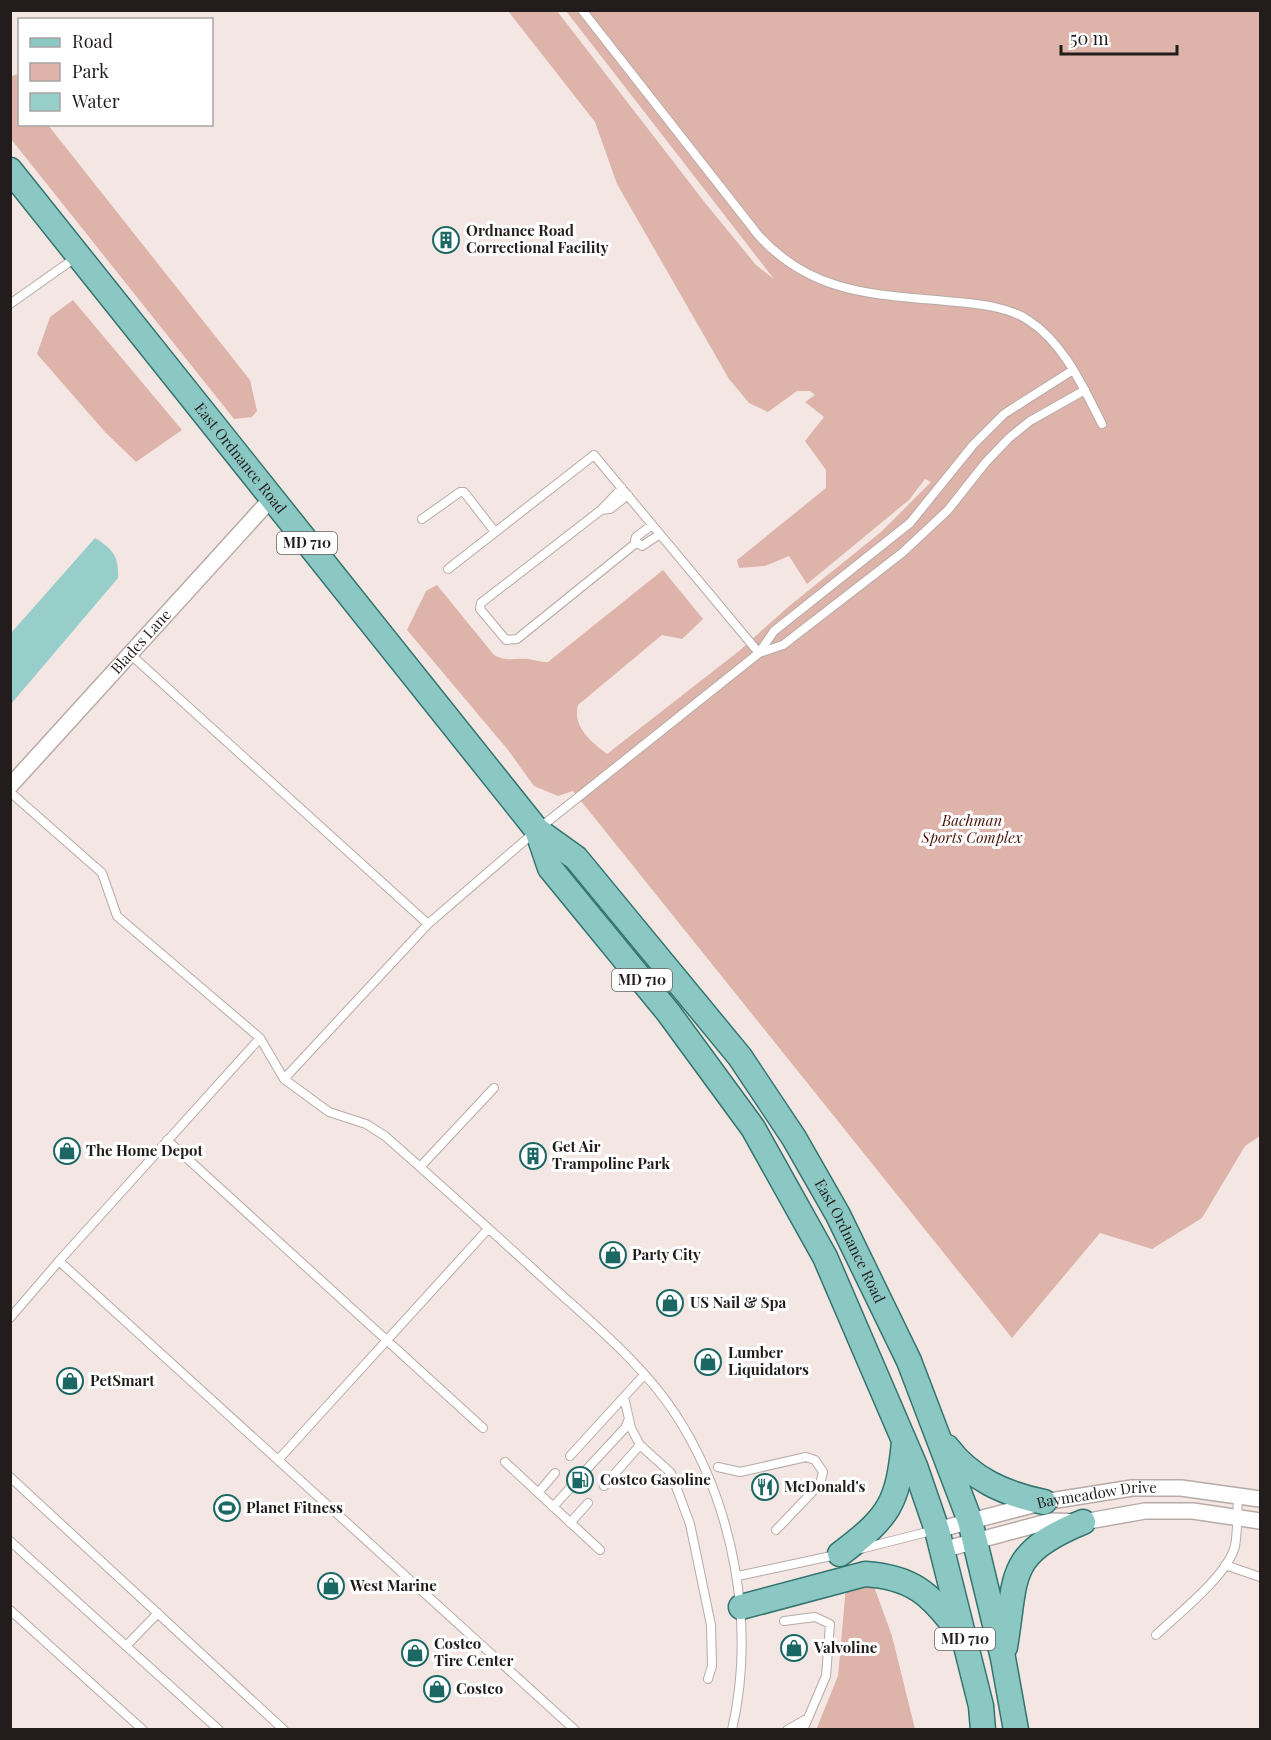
<svg xmlns="http://www.w3.org/2000/svg" width="1271" height="1740" font-family="'Playfair Display',serif">
<rect width="100%" height="100%" fill="#f4e7e3"/>
<path fill="#deb3a9" d="M508 11H557L706 204 756 265 774 279 566 11H1260V1136L1245 1146 1202 1218 1152 1249 1100 1233 1012 1338 573 791 558 796 534 786 508 750 407 630 426 591 437 585 494 655C506 662 514 658 528 659 535 660 540 662 548 662L663 570 703 619 682 639 662 635 578 705C572 727 592 742 607 754L739 651 788 607 881 532 931 482 925 479 909 500 807 584 789 556 765 566 739 568 737 560 826 488V470L805 441 824 417 805 402 815 395 810 391H797L768 412 749 403 729 379 617 184 595 122Z
M19 74 20 124 48 125 250 380 257 411 252 417 234 419 11 139V76Z
M73 300 182 430 136 462 105 432 37 354 50 317Z
M872 1581 892 1636 915 1729 816 1730 838 1676 846 1587Z"/>
<path fill="#97cec9" d="M95 538C113 549 119 557 118 578L11 704V633Z"/>
<g fill="none" stroke-linecap="round" stroke-linejoin="round">
<defs>
<path id="lane" d="M582 10 759 236C815 297 880 294 957 302 980 304 1008 307 1028 320 1064 343 1083 387 1102 424
M10 304 75 258
M622 488 601 510 481 603 480 609 506 640 517 639 636 543
M601 510 610 509 628 495
M422 519 460 492H464L495 532
M652 525 636 537 635 541 642 546 660 534
M448 569 594 455 759 653 537 830 428 924 284 1079 329 1112 366 1124 385 1136C442 1186 498 1237 554 1288 597 1327 644 1366 676 1415 734 1505 756 1625 732 1730
M759 653 774 631 910 523 973 445 1004 414 1073 370
M759 653 783 645 902 553 948 510 986 462 1009 438 1030 421 1085 390
M130 654 428 924
M10 792 102 873 117 916 260 1038 284 1079
M167 1140 483 1428
M420 1167 494 1088
M59 1261 260 1038
M10 1318 59 1261 575 1730
M640 1445 671 1473 690 1524 711 1625 712 1666 708 1679
M570 1456 644 1375
M278 1460 488 1229
M505 1462 600 1550
M718 1467 740 1472 806 1457 815 1460 823 1472 820 1484 776 1530
M586 1470 625 1428 628 1421
M10 1477 284 1730
M604 1486 640 1445 631 1428 624 1397
M538 1493 555 1473
M553 1507 571 1487
M570 1523 588 1503
M10 1541 219 1730
M860 1549 935 1530
M1225 1565 1260 1577
M738 1576 836 1555
M10 1610 143 1730
M784 1621 815 1617 830 1624 826 1676 803 1730
M1156 1635C1178 1614 1228 1575 1235 1546 1238 1530 1237 1511 1238 1495
M126 1646 158 1613
M787 1730 808 1718"/>
<g id="street">
<path id="s1" d="M10 786 271 499"/>
<path id="s2" d="M937 1530 1044 1502 1132 1488H1181L1260 1499"/>
<path d="M942 1550 1051 1521 1083 1522 1145 1511H1193L1260 1521"/>
</g>
<g id="primary">
<path id="s3" d="M10 170 537 830 576 858 740 1057 794 1138 838 1215 909 1361 970 1521 1003 1658 1016 1730"/>
<path d="M537 830 550 868 668 1012 753 1128 825 1257 915 1466 937 1530 981 1706 983 1730"/>
<path d="M947 1447C971 1479 1005 1494 1044 1502"/>
<path d="M840 1554C889 1517 898 1504 904 1442"/>
<path d="M741 1607 865 1574C912 1577 931 1594 958 1631"/>
<path d="M1005 1647C1017 1576 1005 1554 1083 1522"/>
</g>
</defs>
<use href="#lane" stroke="#b7aaa7" stroke-width="10"/>
<use href="#street" stroke="#b7aaa7" stroke-width="18"/>
<use href="#primary" stroke="#34746f" stroke-width="27"/>
<use href="#lane" stroke="#fff" stroke-width="8"/>
<use href="#street" stroke="#fff" stroke-width="15"/>
<use href="#primary" stroke="#8bc8c4" stroke-width="24"/>
</g>
<defs>
<symbol id="building-ring" viewBox="-11 -11 22 22"><circle r="9.5" fill="#fff" stroke="#1b6763" stroke-width="1.5"/><path d="M-4-6H4V6H1V3H-1V6H-4ZM-2.5-4.3h1.7v1.8h-1.7ZM.8-4.3h1.7v1.8H.8ZM-2.5-1h1.7V.8h-1.7ZM.8-1h1.7V.8H.8Z" fill="#1b6763"/></symbol>
<symbol id="shop-ring" viewBox="-11 -11 22 22"><circle r="9.5" fill="#fff" stroke="#1b6763" stroke-width="1.5"/><path d="M-5-2.5h2.3a2.7 3.5 0 0 1 5.4 0H5L5.5 6h-11ZM-1.5-2.5h3a1.5 2.3 0 0 0-3 0Z" fill="#1b6763"/></symbol>
<symbol id="fuel-ring" viewBox="-11 -11 22 22"><circle r="9.5" fill="#fff" stroke="#1b6763" stroke-width="1.5"/><path d="M-5.5-6h7V0h2V4h1.3V-2.5L3-4.5l.8-.8L6-3V5H2.5V1h-1V6h-7ZM-4.2-4.7v3.2H.2V-4.7Z" fill="#1b6763"/></symbol>
<symbol id="restaurant-ring" viewBox="-11 -11 22 22"><circle r="9.5" fill="#fff" stroke="#1b6763" stroke-width="1.5"/><path d="M-5-6h1v4h1v-4h1v4h1v-4h1v5L-1.5 .5V6h-2V.5L-5-1ZM5-6V6H3V1.5H1.5Q1.5-4 5-6Z" fill="#1b6763"/></symbol>
<symbol id="stadium-ring" viewBox="-11 -11 22 22"><circle r="9.5" fill="#fff" stroke="#1b6763" stroke-width="1.5"/><path d="M0-5a6.5 5 0 1 0 0 10a6.5 5 0 1 0 0-10ZM-3.5-1.8h7v3.6h-7Z" fill="#1b6763"/></symbol>
</defs>
<g fill-rule="evenodd">
<use href="#building-ring" x="431" y="225" width="30" height="30"/>
<use href="#shop-ring" x="52" y="1136" width="30" height="30"/>
<use href="#building-ring" x="518" y="1141" width="30" height="30"/>
<use href="#shop-ring" x="598" y="1240" width="30" height="30"/>
<use href="#shop-ring" x="655" y="1288" width="30" height="30"/>
<use href="#shop-ring" x="693" y="1347" width="30" height="30"/>
<use href="#shop-ring" x="55" y="1366" width="30" height="30"/>
<use href="#fuel-ring" x="565" y="1465" width="30" height="30"/>
<use href="#restaurant-ring" x="750" y="1472" width="30" height="30"/>
<use href="#stadium-ring" x="212" y="1493" width="30" height="30"/>
<use href="#shop-ring" x="316" y="1571" width="30" height="30"/>
<use href="#shop-ring" x="779" y="1633" width="30" height="30"/>
<use href="#shop-ring" x="400" y="1638" width="30" height="30"/>
<use href="#shop-ring" x="422" y="1674" width="30" height="30"/>
</g>
<g text-anchor="middle" stroke-width="6" stroke-linejoin="round" paint-order="stroke">
<g fill="#fff" stroke="#646160" stroke-width="1.5">
<rect x="277" y="532" width="60" height="22" rx="4.5"/>
<rect x="612" y="969" width="60" height="22" rx="4.5"/>
<rect x="935" y="1628" width="60" height="22" rx="4.5"/>
</g>
<g font-size="14" font-weight="bold" fill="#221d1c">
<text x="307" y="548">MD 710</text>
<text x="642" y="985">MD 710</text>
<text x="965" y="1644">MD 710</text>
</g>
<g font-size="15" font-weight="bold" fill="#221d1c" stroke="#fff" text-anchor="start">
<text x="466" y="236">Ordnance Road<tspan x="466" dy="17">Correctional Facility</tspan></text>
<text x="552" y="1152">Get Air<tspan x="552" dy="17">Trampoline Park</tspan></text>
<text x="86" y="1156">The Home Depot</text>
<text x="632" y="1260">Party City</text>
<text x="690" y="1308">US Nail &amp; Spa</text>
<text x="728" y="1358">Lumber<tspan x="728" dy="17">Liquidators</tspan></text>
<text x="90" y="1386">PetSmart</text>
<text x="600" y="1485">Costco Gasoline</text>
<text x="784" y="1492">McDonald's</text>
<text x="246" y="1513">Planet Fitness</text>
<text x="350" y="1591">West Marine</text>
<text x="434" y="1649">Costco<tspan x="434" dy="17">Tire Center</tspan></text>
<text x="814" y="1653">Valvoline</text>
<text x="456" y="1694">Costco</text>
</g>
<g font-size="15" fill="#221d1c" stroke="#fff">
<text dy="5" stroke="none"><textPath href="#s3" startOffset="369">East Ordnance Road</textPath></text>
<text dy="5" stroke="none"><textPath href="#s1" startOffset="195">Blades Lane</textPath></text>
<text dy="5" stroke="none"><textPath href="#s3" startOffset="1365">East Ordnance Road</textPath></text>
<text dy="5" stroke="none"><textPath href="#s2" startOffset="164">Baymeadow Drive</textPath></text>
</g>
<g font-size="15" font-style="italic" fill="#4d1509" stroke="#fff">
<text x="972" y="826">Bachman<tspan x="972" dy="17">Sports Complex</tspan></text>
</g>
</g>
<rect width="1271" height="1740" fill="none" stroke="#221d1c" stroke-width="24"/>
<rect x="18" y="18" width="195" height="108" fill="#ffffff" stroke="#a7a5a4" stroke-width="1.5"/>
<rect x="30" y="38" width="30" height="9" fill="#8bc8c4" stroke="#a7a5a4" stroke-width="1.5"/>
<text x="72" y="48" font-size="18" fill="#221d1c">Road</text>
<rect x="30" y="63" width="30" height="18" fill="#deb3a9" stroke="#a7a5a4" stroke-width="1.5"/>
<text x="72" y="78" font-size="18" fill="#221d1c">Park</text>
<rect x="30" y="93" width="30" height="18" fill="#97cec9" stroke="#a7a5a4" stroke-width="1.5"/>
<text x="72" y="108" font-size="18" fill="#221d1c">Water</text>
<path d="M1061 45v9h116v-9" fill="none" stroke="#221d1c" stroke-width="3"/>
<text x="1070" y="45" font-size="18" fill="#221d1c" stroke="#ffffff" stroke-width="4.5" paint-order="stroke">50 m</text>
</svg>
